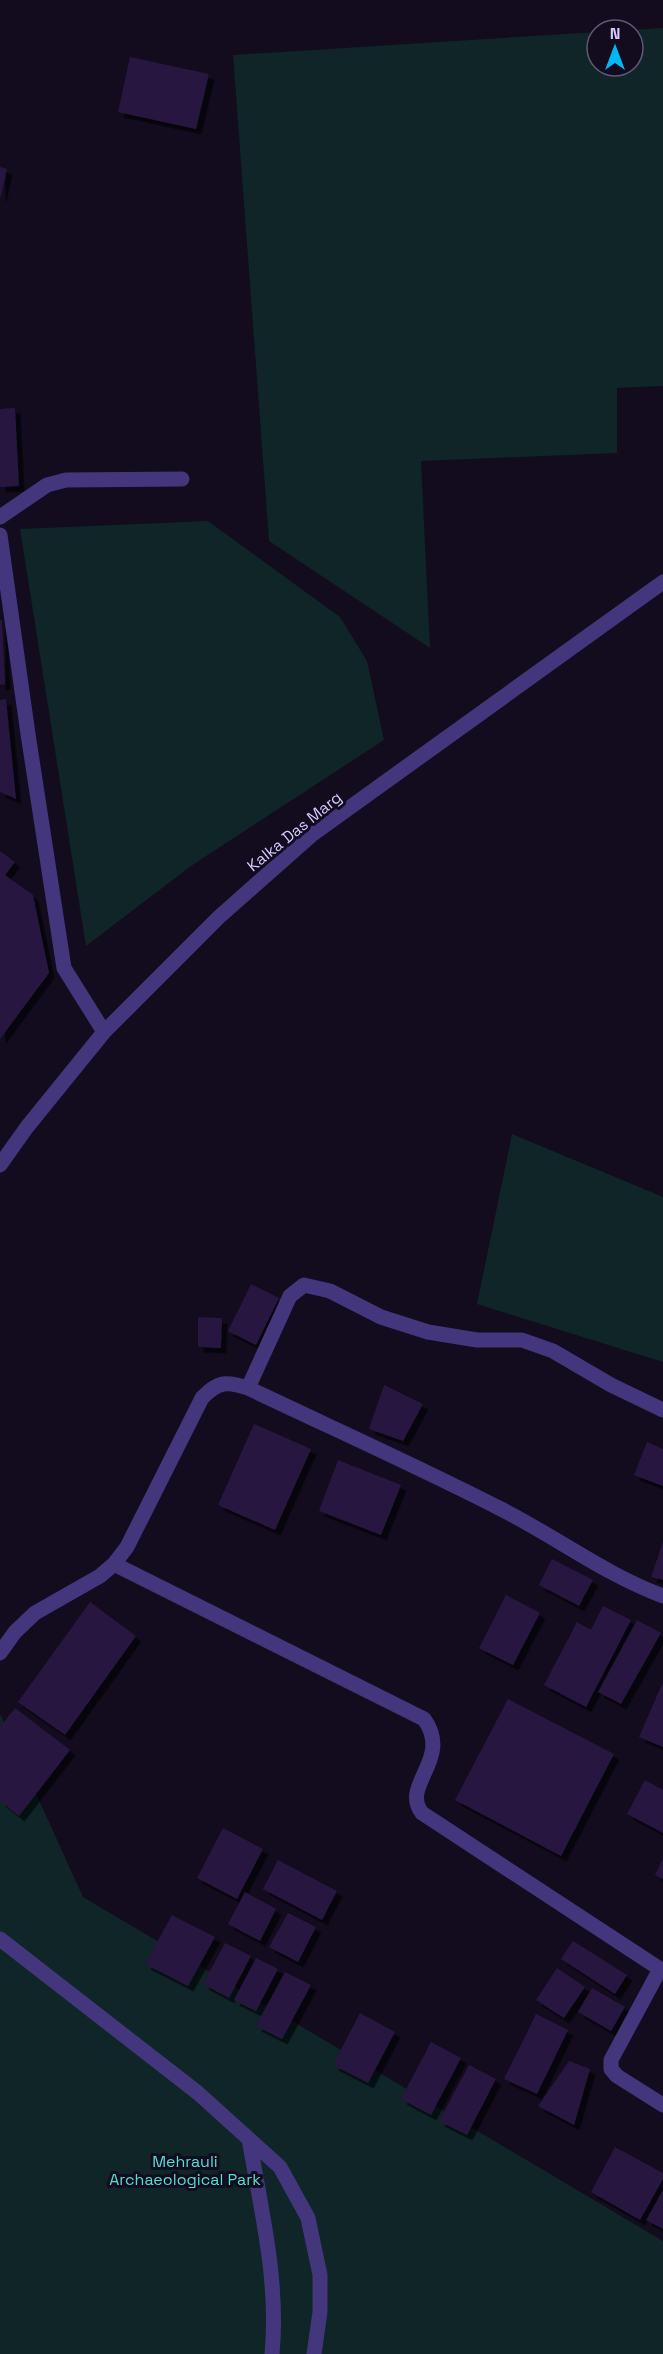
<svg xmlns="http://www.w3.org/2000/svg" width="663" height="2354" font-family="'Space Grotesk',sans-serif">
<defs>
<filter id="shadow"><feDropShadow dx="5.5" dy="5.5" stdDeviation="0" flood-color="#0009"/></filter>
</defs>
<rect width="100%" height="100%" fill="#120c1e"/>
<path fill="#0f2528" d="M663 28V386L617 388V453L421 461 430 648 269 541 233 55 597 32V66H633V30Z
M208 521 340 617 367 661 384 740 191 866 86 946 20 529Z
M512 1134 663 1197V1362L477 1304Z
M0 1714 83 1897 663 2241V2354H0Z"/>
<path fill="#25183f" filter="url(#shadow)" d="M130 57 209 74 196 129 118 112Z
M0 167 7 169 1 196H0Z
M15 408 19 486 0 487V409Z
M0 620H2L5 684 0 685Z
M6 699 16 799 0 792V700Z
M0 851 15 862 5 875 33 895 49 973 0 1039Z
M251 1284 279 1298 256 1345 228 1331Z
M198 1317 222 1318 221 1348 198 1347Z
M384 1385 423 1404 403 1441 369 1429Z
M254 1424 311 1449 275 1530 218 1505Z
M647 1442 663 1449V1486L634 1475Z
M338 1460 401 1485 381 1535 319 1511Z
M663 1542V1580L651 1577Z
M552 1559 593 1580 579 1606 539 1585Z
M506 1595 540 1613 513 1665 479 1648Z
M90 1602 136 1636 65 1735 18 1702Z
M603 1606 631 1620 586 1707 544 1685 577 1622 591 1630Z
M637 1620 661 1633 621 1704 598 1692Z
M663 1682V1747L639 1737Z
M508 1699 614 1754 561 1856 455 1800Z
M15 1708 70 1750 19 1816 0 1801V1727Z
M645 1780 663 1790V1833L627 1814Z
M223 1828 263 1849 237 1899 197 1878Z
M663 1858V1879L655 1875Z
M278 1860 337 1891 322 1920 263 1889Z
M245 1892 276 1909 260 1941 228 1924Z
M288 1913 316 1927 298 1962 269 1947Z
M172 1915 215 1937 188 1986 145 1964Z
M573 1941 627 1975 615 1994 561 1959Z
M225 1943 251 1956 229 1998 203 1984Z
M256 1958 278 1969 256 2011 234 2000Z
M557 1968 585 1987 564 2018 536 2000Z
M285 1972 311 1985 282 2039 256 2026Z
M592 1988 625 2007 611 2031 578 2012Z
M360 2013 395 2032 368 2083 333 2065Z
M536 2014 568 2030 537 2094 504 2079Z
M431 2042 461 2058 431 2115 401 2099Z
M569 2061 590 2069 574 2125 538 2106Z
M469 2065 496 2079 467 2135 439 2121Z
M615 2147 663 2173V2179L640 2220 591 2192Z
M663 2190V2229L646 2220Z"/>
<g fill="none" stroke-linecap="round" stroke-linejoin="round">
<path stroke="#43367d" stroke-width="15" d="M0 517 47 485 66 480 182 479
M0 535 28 734 64 968 104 1032
M0 1165 27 1127 104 1032 219 917 313 834 663 582
M248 1388 290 1296 304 1285 330 1291 381 1317 428 1332 477 1340H522L553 1351 611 1385 663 1410
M114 1564 424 1719C453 1759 400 1785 422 1813L660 1969 611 2060V2069L617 2076 663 2105
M0 1653 15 1632 35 1613 100 1576 114 1564 127 1547 202 1398C218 1381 227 1381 248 1388 332 1428 417 1466 499 1508 555 1536 604 1574 663 1596
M0 1939 198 2093 280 2167 308 2218 320 2275V2312L314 2354
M249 2139C261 2209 279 2282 272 2354"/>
</g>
<g text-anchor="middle" stroke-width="6" stroke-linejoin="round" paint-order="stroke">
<g font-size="16" fill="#d7c9ff" stroke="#120c1e">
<text transform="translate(294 831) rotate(-39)" y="6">Kalka Das Marg</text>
</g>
<g font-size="16" fill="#55dfd1" stroke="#120c1e">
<text x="185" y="2167">Mehrauli<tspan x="185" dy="18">Archaeological Park</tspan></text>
</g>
</g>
<g transform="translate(615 48)"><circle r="28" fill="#120c1e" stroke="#615878" stroke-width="1.5"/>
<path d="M0-4.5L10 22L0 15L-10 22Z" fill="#00b7f4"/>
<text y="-9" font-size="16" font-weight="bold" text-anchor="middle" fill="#d7c9ff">N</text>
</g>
</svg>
